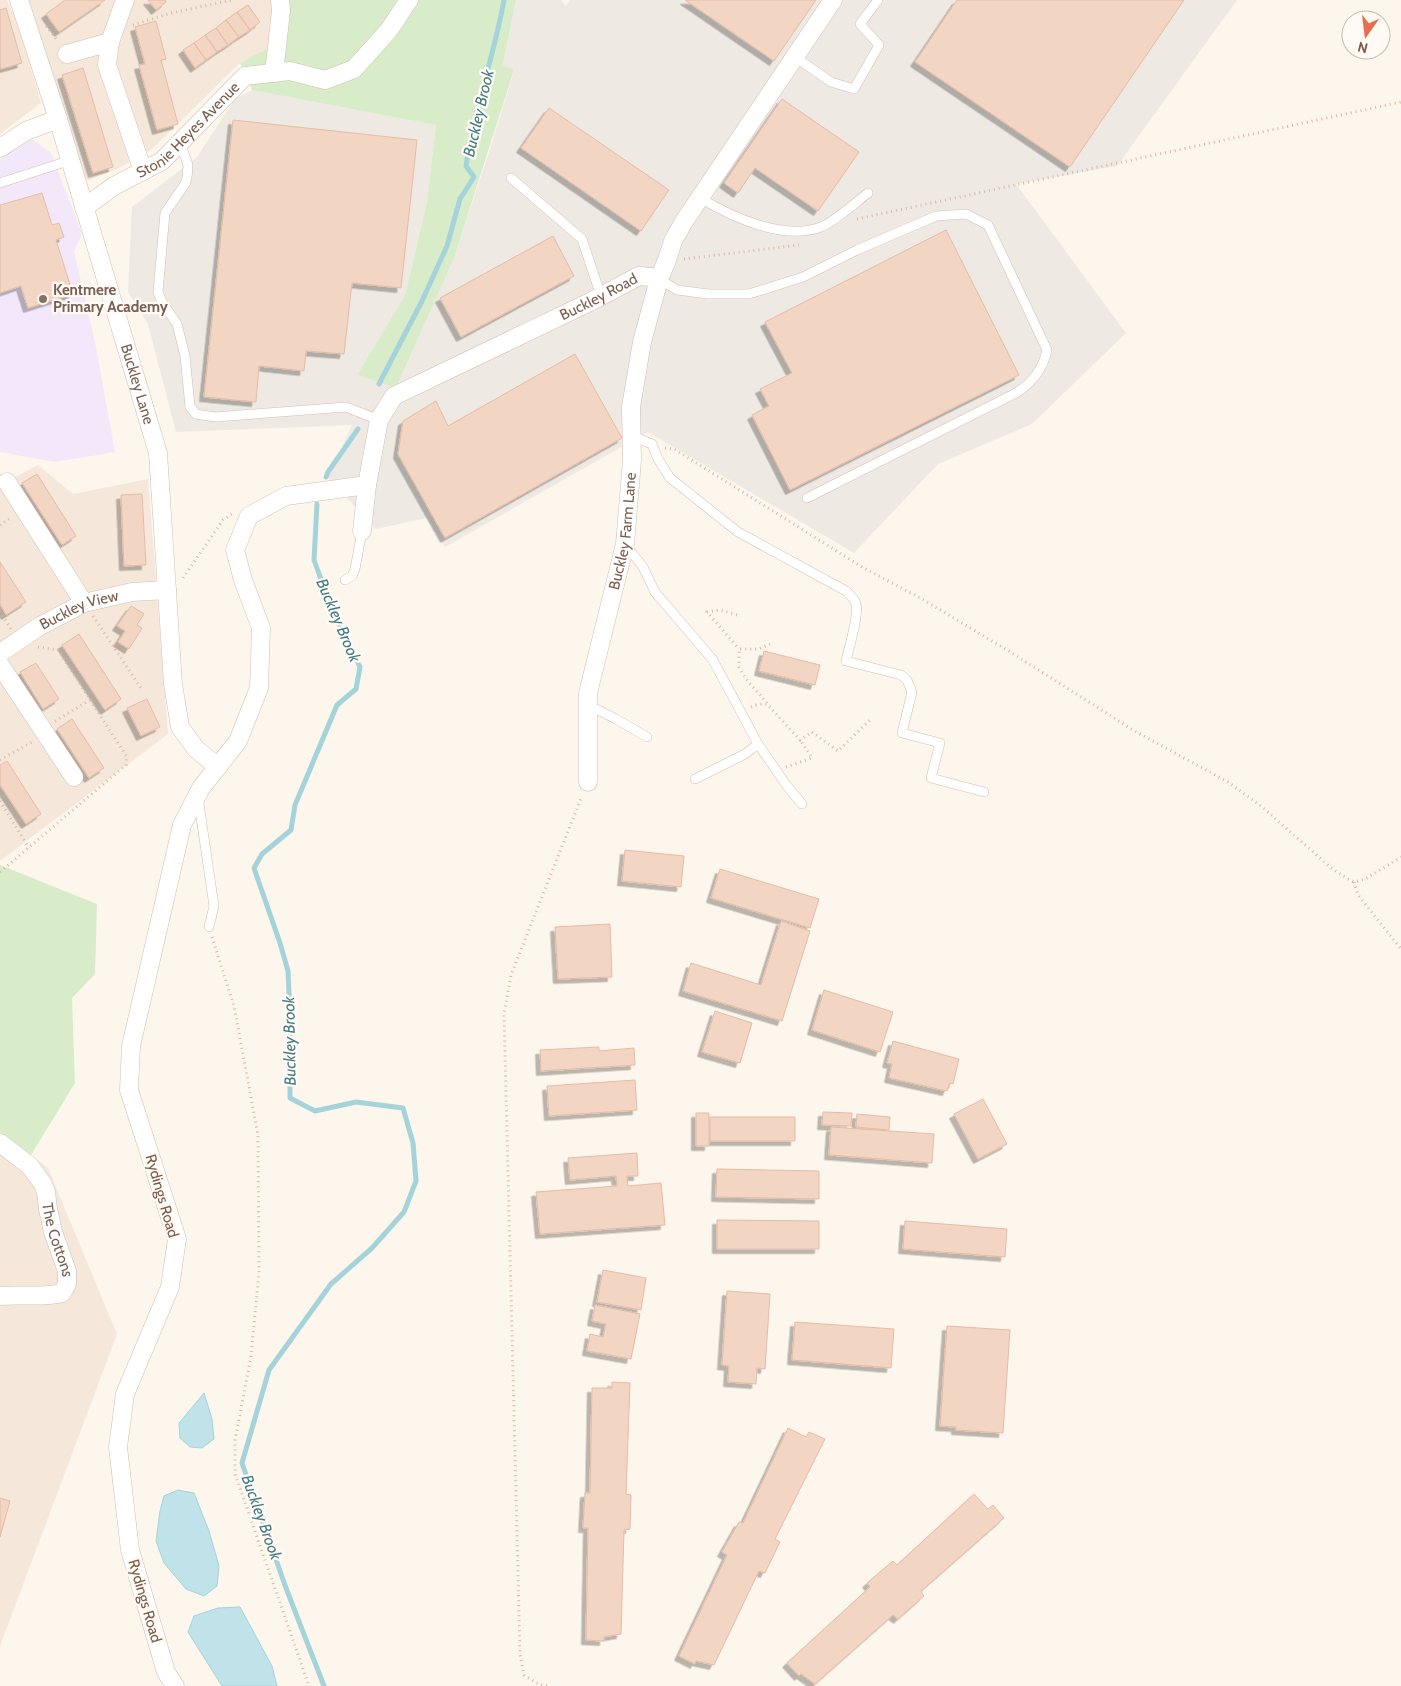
<svg xmlns="http://www.w3.org/2000/svg" width="1401" height="1686" font-family="Cabin,sans-serif">
<defs>
<filter id="shadow"><feDropShadow dx="-4.5" dy="4.5" stdDeviation="0" flood-color="#0004"/></filter>
</defs>
<rect width="100%" height="100%" fill="#fdf6ec"/>
<path fill="#f5e8da" d="M0 0H7L20 30 41 103 0 134Z
M24 0H290L288 1 286 38 240 63 151 150 117 169 84 182Z
M38 465 73 494 148 479 168 734 0 861V485Z
M0 1132 48 1168 117 1334 0 1646Z"/>
<path fill="#efe9e4" d="M516 0H561L566 6 570 0H1237L1117 166 1016 184 1126 333 1032 424 938 464 854 553 648 432 445 547 427 518 376 529 328 478 352 425 176 432 148 324 128 292 132 207 197 157 235 99 252 90 436 125 427 202 405 295 357 375 396 388 454 258 490 149 514 71 503 66Z"/>
<path fill="#f3e8fa" d="M32 139 51 153 82 234 74 251 96 347 115 452 55 462 0 452V159Z"/>
<path fill="#d8ecc9" d="M290 0H516L503 65 514 70 454 258 396 388 357 375 405 295 427 202 436 125 252 90 240 63 286 38 288 1Z
M0 865 97 904 95 974 72 998 75 1083 31 1155 0 1132Z"/>
<path fill="#bfe3e8" stroke="#a5d3da" d="M204 1393 212 1419 214 1439 202 1448 190 1447 180 1438 179 1423Z
M178 1490 194 1493 209 1531 219 1566 217 1586 204 1596 186 1589 164 1563 156 1541 160 1511 164 1496Z
M240 1607 272 1666 277 1686H222L188 1632 194 1616 218 1608Z"/>
<g fill="none" stroke-linecap="round" stroke-linejoin="round">
<path stroke="#a5d3da" stroke-width="5" d="M379 384 422 301 447 246 460 199 474 177 466 166C474 110 494 56 504 0
M326 477 328 472 358 429
M317 504 314 560 332 609 360 667 356 689 337 705 295 805 291 830 262 854 254 868 280 943 288 971 290 1016V1098L315 1111 356 1102 403 1108 413 1143 416 1181 404 1212 372 1248 331 1284 269 1370 242 1463 286 1588 324 1686"/>
</g>
<path fill="#f3d5c3" stroke="#e6bba3" filter="url(#shadow)" d="M65 0H105L59 32 46 14Z
M148 0H165L166 2 156 10Z
M685 0H816L774 61Z
M957 0H1184L1070 167 915 62Z
M248 5 260 22 250 30 237 12Z
M6 8 22 63 1 69 0 64V10Z
M237 12 250 30 239 37 226 20Z
M226 20 239 37 228 45 216 28Z
M156 21 166 59 161 60 178 124 157 130 139 65 145 64 135 27Z
M216 28 228 45 217 52 205 35Z
M205 35 217 52 206 60 194 43Z
M194 43 206 60 195 68 183 50Z
M83 68 113 167 93 173 62 75Z
M782 99 859 152 818 211 755 168 738 193 724 183Z
M549 108 669 190 641 231 521 148Z
M233 120 417 140 401 288 352 283 344 354 306 351 304 371 259 366 256 402 204 397Z
M42 193 52 225 59 223 64 237 56 240 73 294 28 308 21 286 0 293V205Z
M946 230 1019 375 790 490 752 415 769 406 760 389 792 373 765 322Z
M553 236 574 276 461 337 440 298Z
M575 354 622 438 445 538 398 454 403 421 436 401 448 426Z
M37 474 76 536 62 545 22 483Z
M142 494 146 565 124 566 121 495Z
M0 562 26 602 6 615 0 604Z
M131 606 144 614 137 625 142 628 129 649 118 642 125 631 117 626Z
M79 634 121 699 105 710 62 645Z
M764 651 820 665 815 685 759 671Z
M36 663 59 699 43 709 20 672Z
M147 699 160 727 141 736 127 708Z
M72 719 104 768 89 778 57 729Z
M7 761 41 814 26 824 0 785V765Z
M625 850 684 856 681 887 622 881Z
M720 869 819 899 810 928 711 898Z
M781 921 810 931 782 1021 683 991 691 963 761 985Z
M610 924 612 977 558 979 555 927Z
M824 990 893 1012 880 1052 812 1030Z
M715 1011 752 1023 740 1063 702 1052Z
M893 1041 959 1059 953 1084 950 1083 947 1091 889 1078 892 1064 887 1063Z
M599 1047V1051L634 1048 635 1065 541 1071 540 1050Z
M635 1080 637 1110 549 1116 547 1086Z
M983 1099 1007 1144 978 1159 954 1114Z
M823 1112 852 1113 851 1126 822 1125Z
M696 1113H709V1146H696Z
M857 1114 890 1117 889 1130 856 1127Z
M710 1117H795V1141H710Z
M831 1127 934 1134 932 1163 829 1155Z
M637 1153 638 1176H627L628 1186 661 1183 665 1225 540 1234 536 1192 617 1186 616 1176 570 1180 568 1158Z
M717 1169 819 1171V1199L716 1197Z
M717 1220 819 1221V1249H717Z
M905 1221 1007 1229 1005 1257 903 1249Z
M603 1270 646 1278 641 1310 597 1302Z
M727 1291 770 1294 765 1369 757 1368 756 1384 728 1382 729 1366 722 1365Z
M595 1305 640 1314 631 1359 587 1351 590 1334 603 1337 606 1324 592 1321Z
M795 1322 894 1329 891 1368 792 1360Z
M947 1326 1010 1330 1003 1433 956 1430V1427L940 1426Z
M612 1382 630 1383 626 1494 631 1495 630 1529 624 1530 621 1634 604 1637V1641L586 1640 588 1528H583L585 1493H590L592 1388H612Z
M788 1428 806 1437 809 1432 825 1439 775 1539 780 1542 765 1573 759 1571 714 1665 696 1661 695 1664 679 1656 727 1555 722 1552 739 1522 743 1523Z
M974 1494 988 1509 993 1505 1004 1518 921 1591 924 1596 898 1619 893 1615 815 1684 801 1674 799 1676 787 1663 870 1587 867 1583 893 1561 897 1565Z
M0 1498 10 1501 0 1537Z"/>
<g fill="none" stroke-linecap="round" stroke-linejoin="round">
<defs>
<path id="service" d="M795 57 831 82 854 89 879 45 860 24 878 0
M180 142 188 165 187 178 185 184 165 213 158 292 162 302 177 324 185 356 190 407 196 414 215 417 346 407 379 420
M511 178 582 239 601 296
M0 183 71 160
M700 198C732 217 783 241 821 227 833 223 856 202 868 193
M659 279 677 290 708 294H749L803 277 857 250 936 216 966 214 988 225 1047 350C1043 369 1034 380 1018 392L807 498
M632 436 652 444 658 459 670 478 738 532 846 591C850 595 855 599 856 604 859 616 849 647 846 661L901 675 907 680 912 692 902 733 940 743 931 778 984 792
M625 544 643 567 655 592 713 660 758 744 787 786 802 804
M345 580 352 576 355 569 362 531
M588 705 616 719 647 737
M695 779 745 754 758 744
M198 797 214 906 209 927"/>
<g id="minor">
<path id="s1" d="M19 0 58 119 158 453 173 684 180 727 196 749 218 767"/>
<path d="M125 0 110 42 107 65 143 171"/>
<path d="M67 54 110 42"/>
<path d="M274 73 281 11 280 0"/>
<path d="M0 148 26 131 58 119"/>
<path id="s2" d="M84 208 114 186 162 161 245 76 290 71 325 80 354 69 389 30 409 0"/>
<path d="M7 482 84 603"/>
<path id="s3" d="M362 531 367 485 379 420 394 396 590 302 639 276 651 277 659 279 667 260 673 241 683 223 833 0"/>
<path id="s4" d="M0 653 40 626 84 603 132 592 167 590"/>
<path d="M0 665 74 777"/>
<path id="s5" d="M588 782V693L625 544 632 460 631 407 642 342 659 279"/>
<path id="s6" d="M0 1143 30 1166 43 1184 46 1192 48 1209 53 1232 67 1271V1284L62 1293C42 1298 20 1294 0 1296"/>
<path d="M175 1686 166 1672 130 1550 118 1447 125 1394 170 1287 177 1239 129 1090 131 1046 182 825 201 788 238 741 259 688 261 628 243 580 235 550 249 516 286 496 367 485"/>
</g>
</defs>
<use href="#service" stroke="#d1beb0" stroke-width="10"/>
<use href="#minor" stroke="#d1beb0" stroke-width="19"/>
<path stroke="#d9b8a5" stroke-width="3" stroke-dasharray="1 4" stroke-linecap="butt" d="M133 25 171 13 232 0
M46 26 58 41
M857 219 1401 102
M684 259 799 245
M665 448 674 449 862 567 922 599 1012 653 1133 730 1228 782 1261 806 1330 867 1346 878 1354 882 1365 879 1401 857
M0 525 12 517
M183 578 223 520 232 514
M0 611 11 629
M737 615 720 610 707 612 739 649
M93 616 141 688
M767 703 746 679 739 667V649H759L770 644
M751 707 758 704H767L800 740 812 732 838 751 870 720
M55 721 90 700
M0 760 32 742
M786 767 812 758 800 740
M0 801 29 848
M0 872 126 765 127 757 58 650 37 647
M1354 882 1358 895 1401 949
M212 937 234 1006 258 1135 259 1273 251 1356 235 1440V1474L309 1686
M547 1686 538 1684 524 1675 520 1654 504 1013 511 975 582 796"/>
<use href="#service" stroke="#fff" stroke-width="9"/>
<use href="#minor" stroke="#fff" stroke-width="18"/>
</g>
<circle fill="#8d6e63" stroke="#fffaf3" stroke-width="2" cx="43" cy="299" r="5"/>
<g text-anchor="middle" stroke-width="4.5" stroke-linejoin="round" paint-order="stroke">
<g font-size="15" fill="#7a5c4d" stroke="#fffaf3">
<text dy="5" stroke="none"><textPath href="#s2" startOffset="131">Stonie Heyes Avenue</textPath></text>
<text dy="5" stroke="none"><textPath href="#s3" startOffset="368">Buckley Road</textPath></text>
<text dy="5" stroke="none"><textPath href="#s1" startOffset="402">Buckley Lane</textPath></text>
<text dy="5" stroke="none"><textPath href="#s5" startOffset="255">Buckley Farm Lane</textPath></text>
<text dy="5" stroke="none"><textPath href="#s4" startOffset="91">Buckley View</textPath></text>
<text transform="translate(162 1196) rotate(74)" y="5">Rydings Road</text>
<text dy="5" stroke="none"><textPath href="#s6" startOffset="118">The Cottons</textPath></text>
<text transform="translate(145 1601) rotate(74)" y="5">Rydings Road</text>
</g>
<g font-size="15" font-weight="bold" fill="#785e54" stroke="#fffaf3" text-anchor="start">
<text x="53" y="295">Kentmere<tspan x="53" dy="17">Primary Academy</tspan></text>
</g>
<g font-size="16" font-style="italic" fill="#437c86" stroke="#fffaf3">
<text transform="translate(478 113) rotate(-77)" y="6">Buckley Brook</text>
<text transform="translate(339 620) rotate(67)" y="6">Buckley Brook</text>
<text transform="translate(289 1041) rotate(-91)" y="6">Buckley Brook</text>
<text transform="translate(262 1517) rotate(70)" y="6">Buckley Brook</text>
</g>
</g>
<g transform="translate(1366 35) rotate(194)"><circle r="24" fill="#fffaf3" stroke="#cabbb1"/>
<path d="M0-4L9 19L0 12L-9 19Z" fill="#e76f51"/>
<text y="-8" font-size="14" font-weight="bold" text-anchor="middle" fill="#7a5c4d">N</text>
</g>
</svg>
